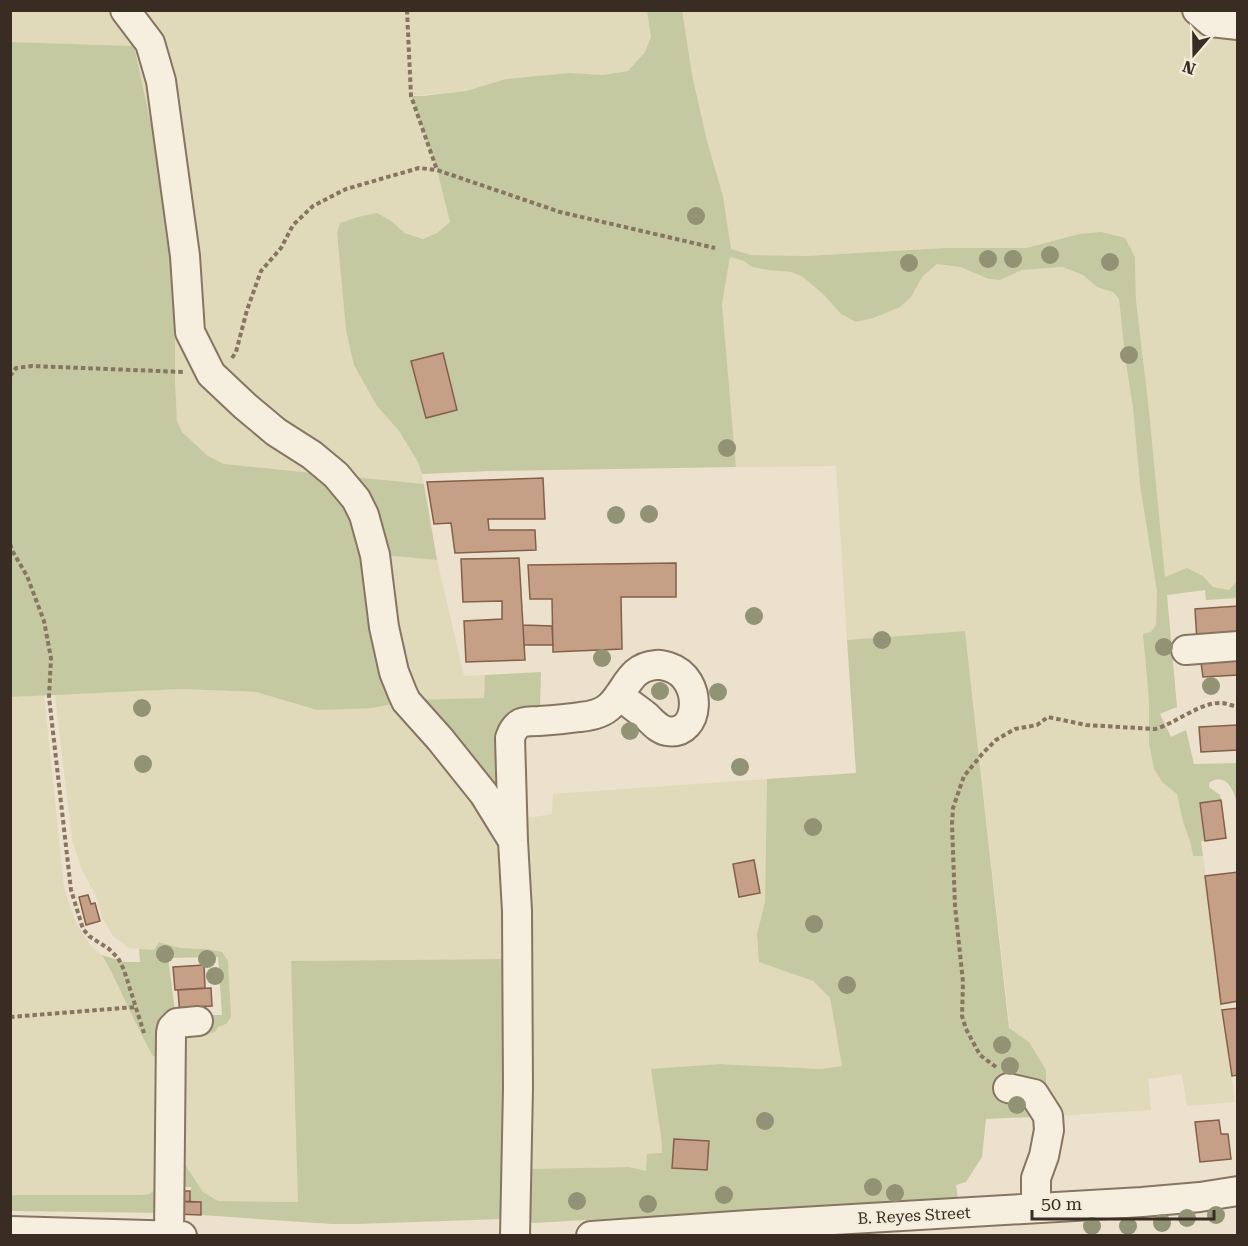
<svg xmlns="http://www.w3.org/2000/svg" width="1248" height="1246" font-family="'Roboto Serif',serif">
<rect width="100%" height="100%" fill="#ebe1cc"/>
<path fill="#e0d9ba" d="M11 10H647L651 37 645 52 628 71 603 75 569 73 506 79 466 91 412 96 437 170 450 222 437 233 423 239 405 233 391 221 337 233 346 330 377 406 399 431 419 462 424 484 224 464 208 456 182 432 177 421 175 380 134 46 11 42Z
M1194 10 1237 34 1238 581 1229 590 1213 587 1203 576 1165 578 1149 410 1136 300 1135 257 1079 234 1026 248H944L806 256 751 255 730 249 723 196 707 141 692 74 682 11Z
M730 257 744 261 752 267 768 270 791 272 803 277 824 295 841 314 911 297 923 276 937 264 960 267 989 279 1000 280 1022 270 1062 267 1083 275 1097 287 1113 292 1119 299 1125 357 1133 408 1140 485 1157 592 1156 625 1152 632 1149 700V744L1163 783 1177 794 1183 822 1190 841 1193 855 1203 856 1222 1010 1235 1102 1187 1106 1182 1074 1148 1079 1151 1110 1054 1116 1029 1042 1010 1029 965 631 847 640 836 466 736 467 722 304Z
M382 555 437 560 464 676 485 675 484 698 412 700Z
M182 689 256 692 317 710 403 702 502 840 507 959 291 961 299 1202 218 1201 203 1192 194 1181 186 1166 180 1151 182 1037 204 1036 215 1032 218 1027 226 1024 228 961 206 949 180 948 159 942 155 950 129 948 113 936 102 917 97 898 82 870 72 839 55 694Z
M44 695 64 888 77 925 91 946 102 955 129 1006 143 1038 166 1060 158 1188 149 1194 141 1195H11V697Z
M767 779 765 902 757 934 759 961 813 981 830 998 842 1066 821 1069 720 1064 652 1069 661 1136 662 1153 647 1172 629 1167 528 1169 523 819 552 814 553 794Z"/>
<path fill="#c5c9a1" d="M682 10 692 74 707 141 723 196 731 249 751 255 806 256 944 248H1026L1079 234 1101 232 1125 238 1135 257 1136 300 1149 410 1165 577 1187 568 1203 576 1213 587 1229 590 1237 581V598L1206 600 1205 590 1167 595 1177 707 1160 714 1171 737 1186 730 1194 764 1237 763V803C1234 790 1225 771 1209 783V787L1220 795 1221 800 1200 803 1205 841H1201L1203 856H1193L1190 841 1183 822 1177 794 1163 783 1154 769 1149 744V700L1143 634 1151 632 1156 625 1157 592 1140 485 1133 408 1125 357 1119 299 1113 292 1097 287 1083 275 1062 267 1022 270 1000 280 989 279 960 267 937 264 923 276 911 297 900 307 873 318 856 322 841 314 824 295 803 277 791 272 768 270 752 267 744 261 730 257 722 304 736 467 491 471 422 474 418 462 399 431 377 406 354 365 346 330 337 233 340 223 358 217 377 213 391 221 405 233 423 239 437 233 450 222 437 170 411 96H422L466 91 506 79 569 73 603 75 628 71 645 52 651 37 647 11Z
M11 42 134 46 164 185 171 245 175 321V380L177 421 182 432 208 456 224 464 424 484 437 560 382 555 412 700 484 698 485 675 541 672 540 706H523L528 1169 629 1167 646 1171 647 1154 662 1153 661 1136 651 1069 720 1064 821 1069 842 1066 830 998 813 981 759 962 757 934 765 902 767 779 856 773 847 640 965 631 1009 1028 1029 1042 1046 1070V1084L1044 1092 1054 1116 986 1119 982 1157 966 1182 956 1185 958 1199 533 1223 528 1220 502 1219 358 1224H332L201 1215V1203L190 1202 191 1187 172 1186 175 1036 209 1015H222L218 957 168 958 176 1018 166 1060 153 1056C134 1023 121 988 102 955L124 962H140L139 949 154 950 159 942 180 948 206 949 222 952 228 961 231 1017 226 1024 218 1027 215 1032 204 1036 182 1037 180 1151 186 1166 203 1192 218 1201 298 1202 291 961 506 959 502 840 403 702 372 708 317 710 256 692 182 689 11 697Z
M158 1188 167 1213 11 1211V1195H141L149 1194Z"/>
<path fill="#c59f86" stroke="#845f4a" stroke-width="1.5" d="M443 353 457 410 426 418 411 361Z
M543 478 545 519H488L489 530H535L536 550 455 553 451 523 434 524 427 482Z
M519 558 525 660 466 662 464 621 502 619V601L463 602 461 559Z
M676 563V597H621L622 649 553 652 552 599H530L528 565Z
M1238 606V638L1197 641 1195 609Z
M523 625 552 626 553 645H524Z
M1238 653V675L1203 677 1200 656Z
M1238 725V750L1201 752 1199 727Z
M1221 800 1226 838 1205 841 1200 803Z
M754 860 760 893 739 897 733 864Z
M1238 872V1001L1221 1004 1205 876Z
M88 895 91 904 95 903 100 921 86 925 79 897Z
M204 965 205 988 175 990 173 967Z
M211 988 212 1006 194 1007 180 1017 178 990Z
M1238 1008V1075L1232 1076 1222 1010Z
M1219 1120 1221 1134H1228L1231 1159 1200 1162 1195 1122Z
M674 1139 709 1141 707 1170 672 1168Z
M172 1186H184L183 1191H190V1202L172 1201Z
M177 1201 201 1202V1215L176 1214Z"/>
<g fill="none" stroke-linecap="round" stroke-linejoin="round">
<defs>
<path id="minor" d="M125 10 150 43 161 81 185 256 190 332 211 374 245 406 276 432 312 455 336 475 356 499 364 515 375 555 384 627 394 672 402 692 406 701 440 739 484 794 513 841
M1197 10 1211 22 1238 25
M1186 650 1238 646
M1008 1088 1034 1094 1048 1116 1049 1130 1044 1156 1036 1178V1195L1038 1208
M10 1231 182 1236
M169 1235 171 1033 172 1028 177 1023 198 1021
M515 1236 518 1088 517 911 513 841 510 738C512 732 515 726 521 723 526 721 533 721 539 721 553 720 566 719 580 717 590 716 603 713 610 706 627 690 629 667 656 665 661 664 664 666 669 667 704 678 701 737 667 731 657 729 652 721 645 715 636 708 627 702 619 695
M591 1236 749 1225 1142 1202 1200 1197 1238 1191"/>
</defs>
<use href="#minor" stroke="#877562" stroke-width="32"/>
<path stroke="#877562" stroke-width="4" stroke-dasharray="4.5 3" stroke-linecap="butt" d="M407 10 411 96 437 170 560 212 715 248
M232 358 236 352 247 310 261 271 281 248 293 225 313 206 346 189 419 168 437 170
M10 376 16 368 32 366 183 372
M10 544 13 552 27 576 44 621 51 658 49 697 71 890 83 929 89 936 109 949 118 958 124 970 144 1033
M10 1017 136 1007
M996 1067 980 1055 966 1029 962 1016 963 982 955 906 952 824 953 808 964 776 983 753 996 740 1015 729 1037 725 1048 717 1086 725 1155 729C1177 723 1201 701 1223 703 1228 704 1233 706 1238 707"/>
<use href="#minor" stroke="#f6efdf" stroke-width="28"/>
</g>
<g fill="#929374">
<circle cx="696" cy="216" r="9"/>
<circle cx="1050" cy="255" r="9"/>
<circle cx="988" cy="259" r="9"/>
<circle cx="1013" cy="259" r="9"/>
<circle cx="1110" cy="262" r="9"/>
<circle cx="909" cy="263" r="9"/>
<circle cx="1129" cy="355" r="9"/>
<circle cx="727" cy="448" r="9"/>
<circle cx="649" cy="514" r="9"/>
<circle cx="616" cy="515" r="9"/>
<circle cx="754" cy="616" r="9"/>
<circle cx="882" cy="640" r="9"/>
<circle cx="1164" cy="647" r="9"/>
<circle cx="602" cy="658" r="9"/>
<circle cx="1211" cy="686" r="9"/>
<circle cx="660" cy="691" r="9"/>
<circle cx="718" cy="692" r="9"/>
<circle cx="142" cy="708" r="9"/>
<circle cx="630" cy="731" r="9"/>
<circle cx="143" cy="764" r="9"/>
<circle cx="740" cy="767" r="9"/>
<circle cx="813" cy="827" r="9"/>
<circle cx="814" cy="924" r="9"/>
<circle cx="165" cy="954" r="9"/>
<circle cx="207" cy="959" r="9"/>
<circle cx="215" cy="976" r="9"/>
<circle cx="847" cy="985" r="9"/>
<circle cx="1002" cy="1045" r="9"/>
<circle cx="1010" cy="1066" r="9"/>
<circle cx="1017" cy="1105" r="9"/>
<circle cx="765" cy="1121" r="9"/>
<circle cx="873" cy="1187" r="9"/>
<circle cx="895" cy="1193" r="9"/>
<circle cx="724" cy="1195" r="9"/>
<circle cx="577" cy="1201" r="9"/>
<circle cx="648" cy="1204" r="9"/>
<circle cx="1216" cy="1215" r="9"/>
<circle cx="1187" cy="1218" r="9"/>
<circle cx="1162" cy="1223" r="9"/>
<circle cx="1092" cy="1226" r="9"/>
<circle cx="1128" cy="1226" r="9"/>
</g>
<g text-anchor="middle" stroke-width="4.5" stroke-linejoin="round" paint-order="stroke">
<g font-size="16" fill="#392d23" stroke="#f3ecdb">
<text transform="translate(914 1215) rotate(-3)" y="6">B. Reyes Street</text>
</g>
</g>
<rect width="1248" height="1246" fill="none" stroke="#392d23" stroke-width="24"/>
<g transform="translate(1194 54) rotate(200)" stroke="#f3ecdb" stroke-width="4.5" paint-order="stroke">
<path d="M0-4.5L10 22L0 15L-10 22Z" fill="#392d23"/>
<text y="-9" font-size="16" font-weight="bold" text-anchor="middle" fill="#392d23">N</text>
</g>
<path d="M1032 1210v9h182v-9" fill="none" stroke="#392d23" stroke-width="3"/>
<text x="1041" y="1210" font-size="18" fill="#392d23" stroke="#f3ecdb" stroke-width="4.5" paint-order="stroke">50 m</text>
</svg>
